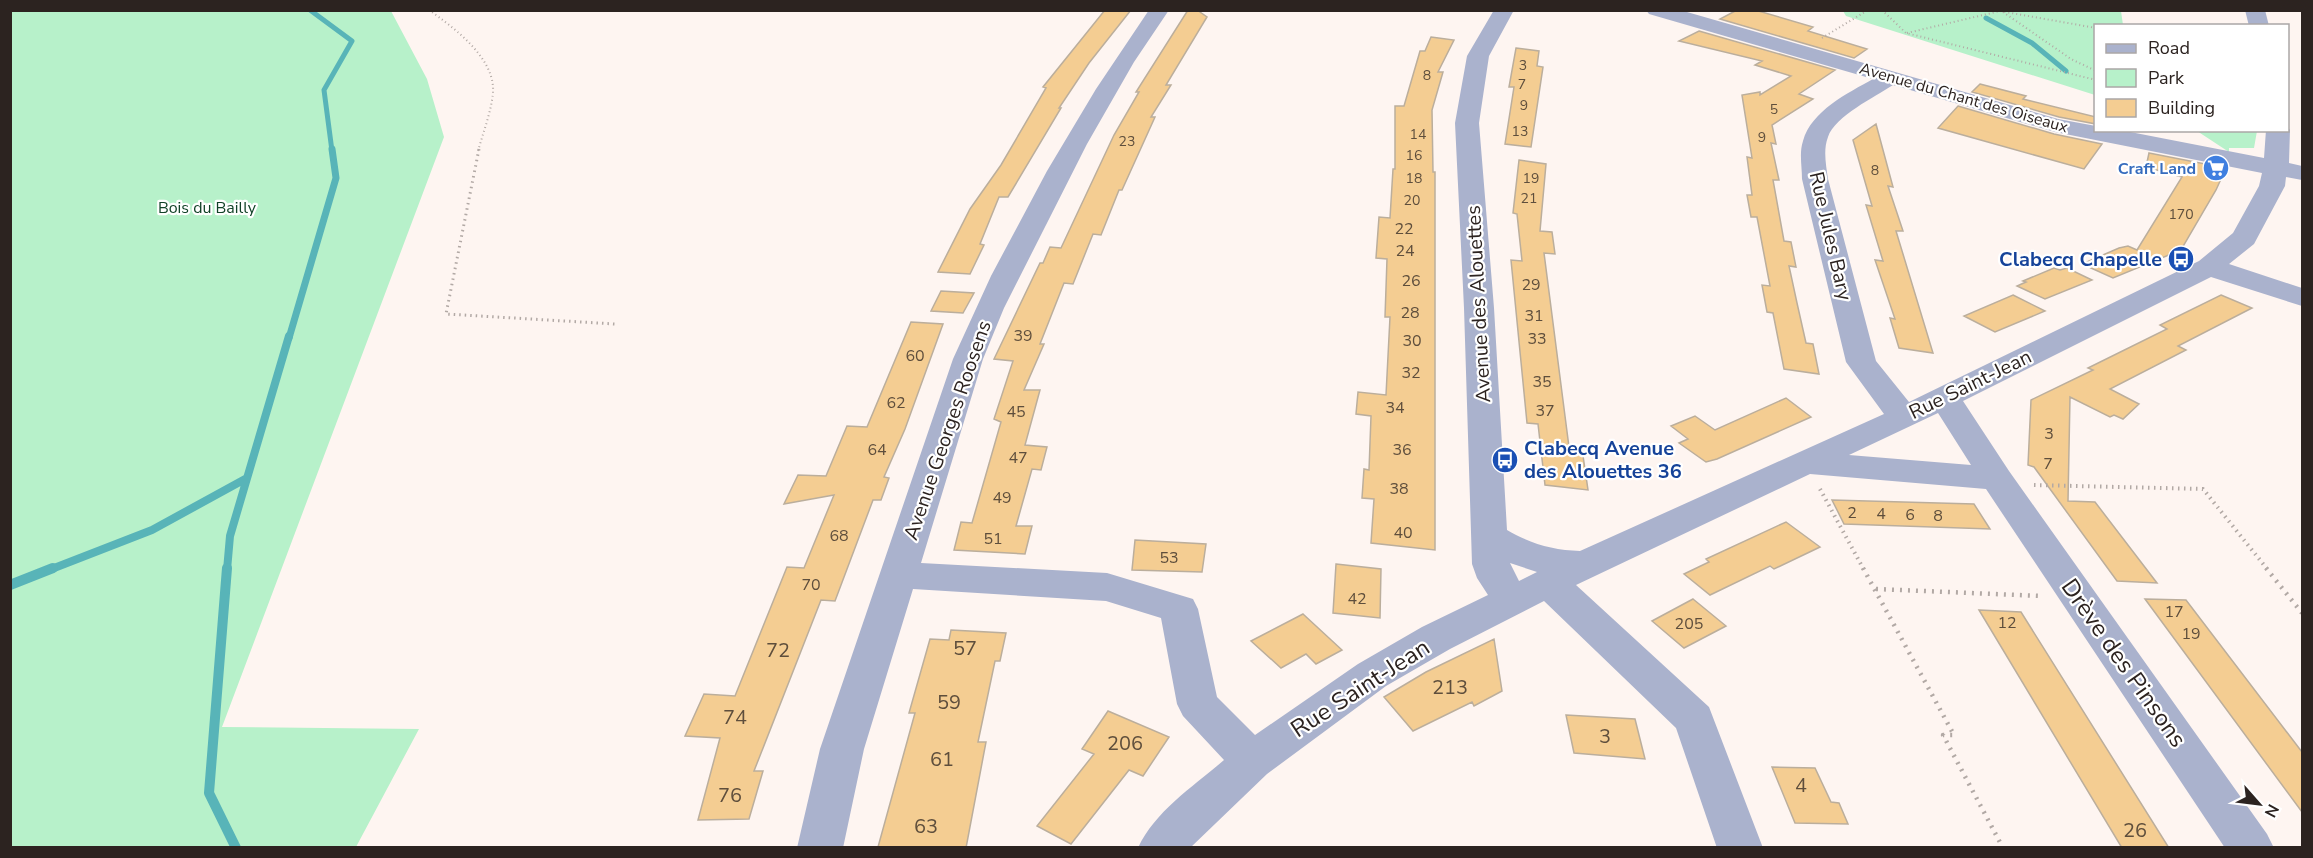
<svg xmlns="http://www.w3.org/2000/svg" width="2313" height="858" font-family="'Nunito Sans',sans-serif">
<rect width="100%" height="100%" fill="#fef5f1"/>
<path fill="#b7f1ca" d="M10 11H391L427 79 444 137 222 727 419 729 356 847H11Z
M1843 11H2121L2123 25 2096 26 2095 95 1846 16Z
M2197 131H2257L2254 148H2229V152Z"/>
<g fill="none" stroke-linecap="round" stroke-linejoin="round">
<path stroke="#58b4b8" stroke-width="5" d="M310 10 352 41 324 90 332 151
M1986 18 2032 43 2066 71"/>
<path stroke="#58b4b8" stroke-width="7" d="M289 338 336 178 332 149"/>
<path stroke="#58b4b8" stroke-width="8" d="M49 570 152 530 247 478
M227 570 230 536 289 336"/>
<path stroke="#58b4b8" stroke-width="10" d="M227 568 209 793 236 848
M10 585 53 568"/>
</g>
<path fill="#f4cd92" stroke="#bbae9c" stroke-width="1.5" d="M1105 10H1131L1089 63 1059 108H1061L1008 197H999L980 244 984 245 970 274 938 272 970 209 1001 165 1046 88 1043 87Z
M1188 10H1197L1207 17 1166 85H1171L1151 117H1155L1122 190H1119L1101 235 1093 234 1073 284 1064 283 1040 344H1044L1024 390H1040L1025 445 1047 447 1041 470 1032 469 1016 526H1032L1025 554 954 550 961 522 972 523 1001 422 994 419 1013 361 994 359 1040 263H1043L1050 247 1061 248 1114 135 1139 92H1136Z
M1737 10H1755L1813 27 1808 31 1867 49 1854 58 1720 19Z
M1699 31 1835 70 1799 94 1813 99 1772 125 1776 144 1771 143 1779 180H1773L1784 241 1791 242 1796 267 1789 266 1797 303 1806 343 1813 344 1819 374 1784 369 1773 313 1767 312 1762 285 1770 286 1757 217H1751L1747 195H1752L1747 157 1752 158 1742 95 1760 92V95L1791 76 1755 65 1762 61 1679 41Z
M1431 37 1454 40 1438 72H1443L1432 110 1433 172H1435V550L1371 543 1374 499 1362 498 1364 469 1369 470 1371 416 1356 414 1358 392 1386 395 1390 317H1385L1387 259 1376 258 1379 217 1390 218 1393 169H1395V106H1404L1420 51H1425Z
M1516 48 1539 51 1537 66 1543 67 1531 147 1505 144 1514 87H1509Z
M1980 84 2026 96 2023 99 2096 117V124L2059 117 1972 92Z
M1958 106 2054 134 2102 144 2084 169 1938 128Z
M1876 124 1893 187 1888 186 1903 231H1896L1933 353 1899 348 1890 318 1895 319 1875 260 1883 261 1866 205 1872 206 1853 140Z
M2149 153 2226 168 2216 190 2181 250 2113 278 2082 264 2119 248 2128 246 2137 250 2182 177 2146 167Z
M1519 160 1546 164 1540 231 1552 232 1555 254 1544 253 1569 447 1582 449 1588 490 1545 485 1538 424 1527 423 1511 260 1522 261 1517 214 1513 213Z
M2054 268 2060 270 2067 268 2092 280 2045 299 2017 286 2026 282 2023 281Z
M941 291 974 293 963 313 931 311Z
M2013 295 2045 311 1995 332 1964 316Z
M2221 295 2252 308 2178 346 2186 350 2110 389 2139 404 2123 419 2114 415 2110 417 2070 397 2068 501 2095 502 2157 583 2117 581 2034 467 2028 465 2031 400 2093 370 2088 368 2167 329 2160 325Z
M911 322 943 324 905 429 884 477 889 478 881 500H873L835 601 821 600 754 771H763L749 819 698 820 720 738 685 736 704 694 735 696 787 567 804 568 834 495 784 504 798 475 826 476 847 426 867 427Z
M1786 398 1811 417 1717 459 1706 462 1679 443 1688 439 1671 426 1695 416 1715 430Z
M1832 500 1974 504 1990 529 1844 524Z
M1786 522 1820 547 1774 569 1770 566 1710 595 1684 574 1709 562 1706 559Z
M1135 540 1206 544 1202 572 1132 570Z
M1336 564 1381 569 1380 618 1333 613Z
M1693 599 1726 626 1684 648 1652 621Z
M2145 599 2186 600 2302 752V812Z
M1979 610 2021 612 2169 848H2122Z
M1303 614 1342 650 1316 664 1306 654 1281 668 1251 641Z
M951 630 1006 633 1000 661H995L978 742H986L966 848 878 847 915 713H909L930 639 949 640Z
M1494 639 1502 691 1474 706 1472 702 1413 731 1384 697 1426 672Z
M1108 711 1169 737 1143 776 1129 770 1071 844 1037 826 1094 754 1082 749Z
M1566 715 1635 719 1645 759 1574 753Z
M1772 767 1815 768 1831 802 1839 803 1848 824 1795 823Z"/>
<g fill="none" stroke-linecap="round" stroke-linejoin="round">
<path stroke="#b2a9a5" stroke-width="2" stroke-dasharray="1 3" stroke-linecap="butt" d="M429 10C453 27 491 55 493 87 494 104 483 133 478 151
M1882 10 1906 33 2096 80
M2003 12 2071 59 2096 71
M1907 33 2000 11 2096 28
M1822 38 1868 10"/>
<path stroke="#b2a9a5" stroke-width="3" stroke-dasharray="1.5 4" stroke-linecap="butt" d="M479 149 446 314 615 324"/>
<path stroke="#b2a9a5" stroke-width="4" stroke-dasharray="1.5 4.5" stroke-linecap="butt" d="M2034 485 2203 489 2268 570
M1820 489 1864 570"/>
<path stroke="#b2a9a5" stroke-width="4.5" stroke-dasharray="2 6" stroke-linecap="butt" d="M1863 568 1954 735H1943L2003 848
M2266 568 2302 613
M1876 589 2042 596"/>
<path fill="#aab2cd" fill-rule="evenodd" d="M1149 10H1169L1134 62 1087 144 1004 308 983 359 921 563 1107 573 1193 599 1198 609 1217 697 1255 735 1358 664 1422 627 1488 595 1477 578 1472 564 1464 308 1455 123 1467 56 1494 10H1514L1489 56 1479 123 1494 308 1507 530C1531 544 1553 550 1580 551L1884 414 1846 362 1802 179C1802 166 1799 153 1803 141 1811 111 1848 93 1873 79L1649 14 1646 10H1680L2058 119 2096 126V130H2120L2264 158 2266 130H2288V127L2290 130 2289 163 2302 166V180L2286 177 2285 186 2254 244 2229 264 2302 288V306L2211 277 1963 401 2009 471 2267 834 2274 848H2225L1986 489 1810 474 1576 585 1709 707 1763 848H1717L1676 728 1544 601 1450 649 1386 686 1267 774 1190 848H1138C1155 811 1194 786 1224 760L1183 716 1177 704 1161 618 1106 601 913 589 864 749 843 848H797L820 749 953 359 991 276 1047 171 1096 89ZM1893 85 2055 132 2262 173 2259 186 2233 233 2199 261 1909 402 1876 361 1828 179C1826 165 1823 150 1828 137 1835 116 1875 97 1893 85ZM1938 413 1971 465 1849 455ZM1510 563 1537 572 1519 581Z
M2245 10H2265L2269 26H2249Z"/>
</g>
<defs>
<symbol id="supermarket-disc" viewBox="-11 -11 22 22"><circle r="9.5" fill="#3f7fe0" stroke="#fff"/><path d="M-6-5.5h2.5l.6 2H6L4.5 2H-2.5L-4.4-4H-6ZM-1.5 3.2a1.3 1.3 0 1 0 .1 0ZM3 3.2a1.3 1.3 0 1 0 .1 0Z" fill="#fff"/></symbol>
<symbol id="bus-disc" viewBox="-11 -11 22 22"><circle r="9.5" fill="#1a4fb4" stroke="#fff"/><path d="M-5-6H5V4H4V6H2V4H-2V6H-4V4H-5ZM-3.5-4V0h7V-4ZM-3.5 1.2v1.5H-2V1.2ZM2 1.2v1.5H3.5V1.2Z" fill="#fff"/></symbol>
</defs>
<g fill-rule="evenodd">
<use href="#supermarket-disc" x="2201" y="153" width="30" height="30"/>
<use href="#bus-disc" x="2166" y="244" width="30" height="30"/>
<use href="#bus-disc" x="1490" y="445" width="30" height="30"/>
</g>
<g text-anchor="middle" stroke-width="4.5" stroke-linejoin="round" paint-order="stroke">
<g font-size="14" fill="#5e4e3c">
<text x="1523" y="70">3</text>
<text x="1427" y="80">8</text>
<text x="1522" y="89">7</text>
<text x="1524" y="110">9</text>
<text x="1774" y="114">5</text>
<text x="1520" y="136">13</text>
<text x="1418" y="139">14</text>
<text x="1762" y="142">9</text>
<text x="1127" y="146">23</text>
<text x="1414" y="160">16</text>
<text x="1875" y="175">8</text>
<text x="1414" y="183">18</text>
<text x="1531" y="183">19</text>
<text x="1529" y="203">21</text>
<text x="1412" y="205">20</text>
<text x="2181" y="219">170</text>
</g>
<g font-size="16" fill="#2c2320" stroke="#fff">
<text transform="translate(1964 97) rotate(16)" y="6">Avenue du Chant des Oiseaux</text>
</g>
<g font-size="16" font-weight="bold" fill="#366cbe" stroke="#fff" text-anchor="end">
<text x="2196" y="174">Craft Land</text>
</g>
<g font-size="16" fill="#114227" stroke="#fff">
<text x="207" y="213">Bois du Bailly</text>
</g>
<g font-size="16" fill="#5e4e3c">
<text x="1404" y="234">22</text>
<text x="1405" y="256">24</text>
<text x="1411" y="286">26</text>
<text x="1531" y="290">29</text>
<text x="1410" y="318">28</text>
<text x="1534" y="321">31</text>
<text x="1023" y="341">39</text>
<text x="1537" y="344">33</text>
<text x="1412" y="346">30</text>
<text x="915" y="361">60</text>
<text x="1411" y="378">32</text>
<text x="1542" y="387">35</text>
<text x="896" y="408">62</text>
<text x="1395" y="413">34</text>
<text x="1545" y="416">37</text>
<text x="1016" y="417">45</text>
<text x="2049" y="439">3</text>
<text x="877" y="455">64</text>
<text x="1402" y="455">36</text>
<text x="1018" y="463">47</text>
<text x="2048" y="469">7</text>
<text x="1399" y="494">38</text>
<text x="1002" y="503">49</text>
<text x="1852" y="518">2</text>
<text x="1881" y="519">4</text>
<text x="1910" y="520">6</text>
<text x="1938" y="521">8</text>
<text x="1403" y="538">40</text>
<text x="839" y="541">68</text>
<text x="993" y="544">51</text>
<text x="1169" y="563">53</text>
<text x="811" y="590">70</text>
<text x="1357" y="604">42</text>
<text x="2174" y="617">17</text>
<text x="2007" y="628">12</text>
<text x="1689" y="629">205</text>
<text x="2191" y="639">19</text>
</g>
<g font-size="20" fill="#2c2320" stroke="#fff">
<text transform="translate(1831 236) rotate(77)" y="7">Rue Jules Bary</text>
<text transform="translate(1478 304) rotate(-93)" y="7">Avenue des Alouettes</text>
<text transform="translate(1970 384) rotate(-26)" y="7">Rue Saint-Jean</text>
<text transform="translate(947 430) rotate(-71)" y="7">Avenue Georges Roosens</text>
</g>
<g font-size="20" font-weight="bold" fill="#164399" stroke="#fff" text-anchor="end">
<text x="2162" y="266">Clabecq Chapelle</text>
<text x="1524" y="455" text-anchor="start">Clabecq Avenue<tspan x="1524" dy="23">des Alouettes 36</tspan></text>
</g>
<g font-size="20" fill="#5e4e3c">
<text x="965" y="655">57</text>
<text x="778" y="657">72</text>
<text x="1450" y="694">213</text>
<text x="949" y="709">59</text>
<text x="735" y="724">74</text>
<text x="1605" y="743">3</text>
<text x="1125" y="750">206</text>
<text x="942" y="766">61</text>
<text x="1801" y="792">4</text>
<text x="730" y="802">76</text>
<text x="926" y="833">63</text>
<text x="2135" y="837">26</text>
</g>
<g font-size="24" fill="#2c2320" stroke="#fff">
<text transform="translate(2124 663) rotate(55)" y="8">Drève des Pinsons</text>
<text transform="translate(1360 688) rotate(-33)" y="8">Rue Saint-Jean</text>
</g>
</g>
<rect width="2313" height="858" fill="none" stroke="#2c2320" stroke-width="24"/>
<rect x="2094" y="24" width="195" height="108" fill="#ffffff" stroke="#aba7a6" stroke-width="1.5"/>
<rect x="2106" y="44" width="30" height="9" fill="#aab2cd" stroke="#aba7a6" stroke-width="1.5"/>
<text x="2148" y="54" font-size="18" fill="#2c2320">Road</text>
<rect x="2106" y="69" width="30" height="18" fill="#b7f1ca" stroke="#aba7a6" stroke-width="1.5"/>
<text x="2148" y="84" font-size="18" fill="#2c2320">Park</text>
<rect x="2106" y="99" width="30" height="18" fill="#f4cd92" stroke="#aba7a6" stroke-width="1.5"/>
<text x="2148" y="114" font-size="18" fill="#2c2320">Building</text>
<g transform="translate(2259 804) rotate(118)" stroke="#ffffff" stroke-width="4.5" paint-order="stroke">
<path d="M0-4.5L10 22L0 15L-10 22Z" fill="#2c2320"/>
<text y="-9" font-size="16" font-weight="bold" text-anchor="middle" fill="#2c2320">N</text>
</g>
</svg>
